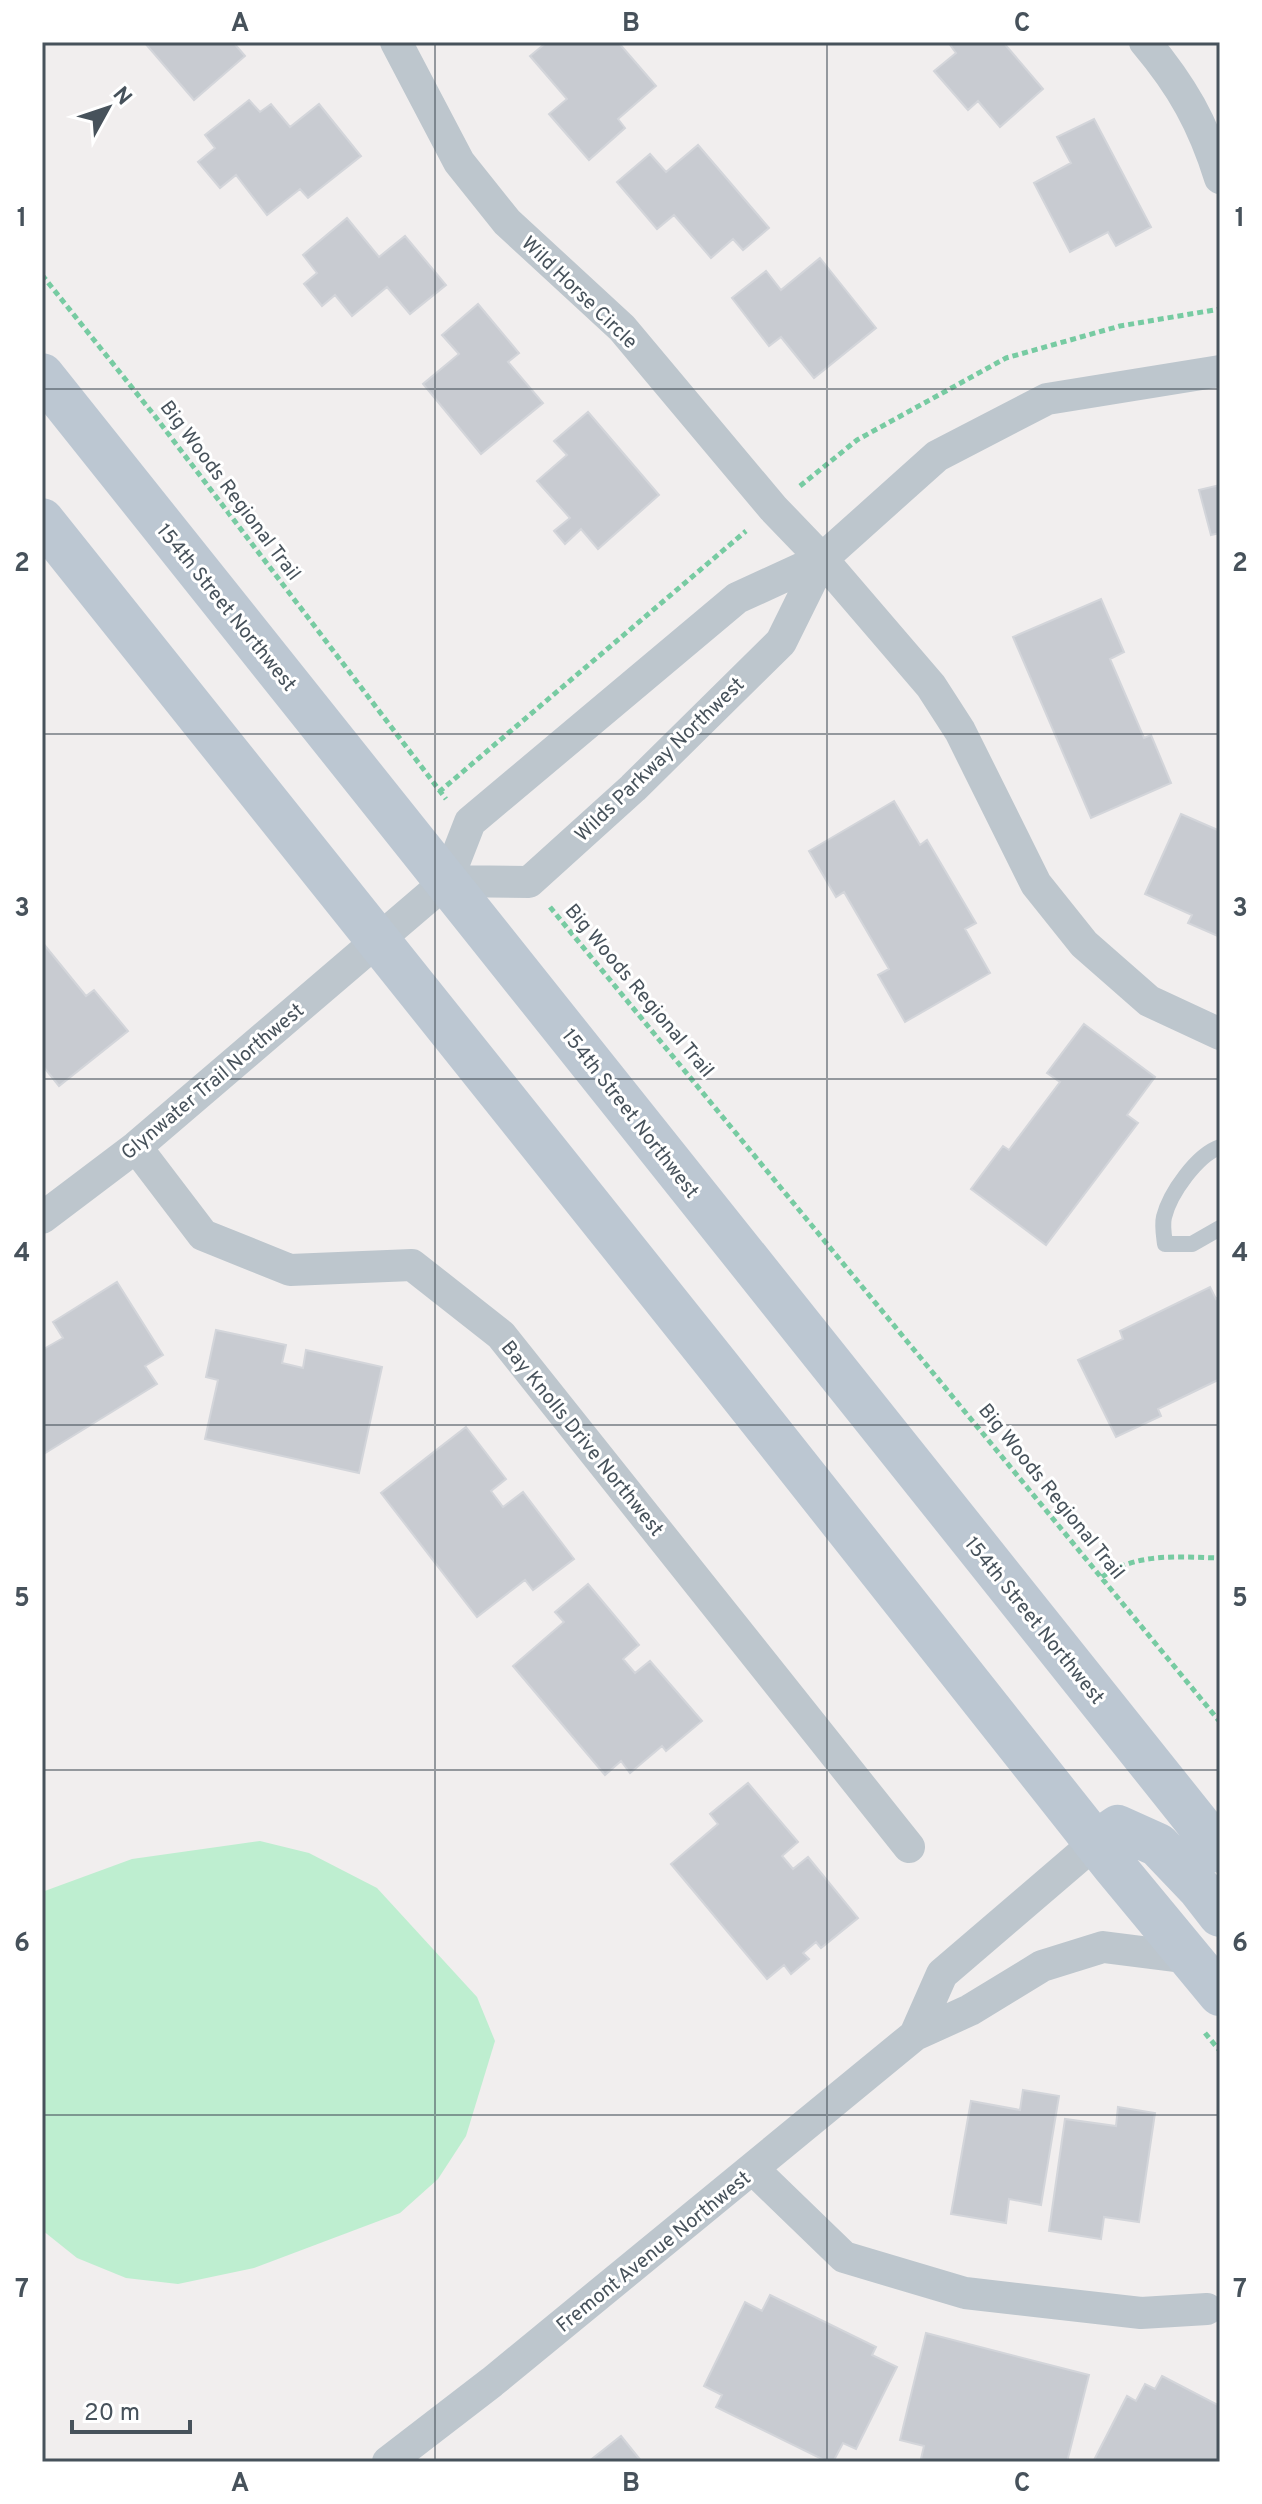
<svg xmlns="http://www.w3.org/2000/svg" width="1262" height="2504" font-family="Overpass,sans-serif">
<rect width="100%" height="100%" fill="#f1eeee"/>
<path fill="#beeed0" d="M260 1841 309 1853 377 1888 477 1997 495 2041 466 2136 438 2179 400 2213 254 2268 178 2284 126 2278 77 2258 42 2230V1892L132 1859Z"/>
<path fill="#c8cbd1" stroke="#d3d5da" stroke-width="2" d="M144 42H233L245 56 194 100Z
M547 42H618L656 86 618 119 625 128 589 160 549 114 567 99 530 56Z
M948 42H1003L1043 89 1000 127 978 101 968 110 934 71 956 53Z
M249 100 260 112 271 104 290 127 319 104 361 156 308 198 300 189 267 215 236 175 220 188 198 162 215 148 205 135Z
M1094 119 1151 227 1116 246 1108 232 1070 252 1034 183 1071 163 1057 137Z
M698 145 769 228 743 250 733 239 711 258 674 215 657 229 617 182 650 154 666 172Z
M347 218 379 257 405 236 446 285 410 314 387 287 352 316 335 295 322 306 304 284 317 273 303 255Z
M820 258 876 328 814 378 781 337 769 346 732 298 766 271 781 290Z
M478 304 519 353 508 362 543 403 481 454 423 384 459 354 442 335Z
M588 412 659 495 598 549 581 529 565 544 554 531 570 518 537 481 567 455 554 441Z
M1220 485V533L1211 535 1199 490Z
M1101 599 1124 652 1110 659 1144 738 1151 735 1171 783 1091 818 1013 637Z
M894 801 920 845 927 840 976 923 965 929 990 973 905 1022 878 975 889 969 844 892 836 897 809 851Z
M1181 814 1220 831V937L1188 923 1192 915 1145 894Z
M42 942 86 996 94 990 128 1031 59 1086 42 1065Z
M1084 1024 1155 1077 1127 1115 1138 1123 1046 1245 971 1189 1003 1146 1009 1150 1060 1082 1047 1073Z
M117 1282 163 1355 145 1366 157 1384 42 1455V1350L63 1338 53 1322Z
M1210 1287 1216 1299 1220 1296V1379L1158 1409 1161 1416 1116 1437 1078 1360 1123 1339 1120 1331Z
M216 1330 286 1345 282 1363 303 1368 306 1350 382 1367 359 1473 205 1439 218 1380 206 1377Z
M466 1427 506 1479 491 1491 503 1507 523 1492 574 1559 533 1590 525 1580 477 1617 381 1493Z
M588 1584 639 1645 623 1659 635 1673 650 1661 702 1721 666 1751 662 1746 630 1773 621 1761 605 1775 513 1666 564 1622 555 1612Z
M748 1783 798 1842 782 1856 793 1869 808 1857 858 1918 821 1948 816 1942 803 1953 809 1959 791 1974 784 1965 767 1979 671 1864 718 1824 710 1814Z
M1023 2090 1059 2096 1041 2205 1009 2199 1006 2223 951 2214 971 2101 1020 2110Z
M1118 2107 1155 2113 1139 2222 1104 2217 1101 2239 1049 2231 1065 2119 1116 2126Z
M770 2295 876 2347 872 2355 897 2367 856 2449 843 2443 833 2462H828L716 2407 722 2395 704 2386 745 2302 762 2311Z
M926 2333 1089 2375 1067 2462H934L921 2459 924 2446 900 2440Z
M1162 2376 1220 2406V2462H1093L1127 2396 1136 2401 1145 2384 1155 2389Z
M621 2436 642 2462H588Z"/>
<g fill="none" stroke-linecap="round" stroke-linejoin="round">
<path stroke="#77cba2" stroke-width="5" stroke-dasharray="6 4" stroke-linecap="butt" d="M42 275 154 415 446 799
M800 486 857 440 1006 358 1120 326 1220 309
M439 792 746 531
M550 907 1220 1722
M1102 1577C1137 1552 1179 1557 1220 1558
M1205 2033 1220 2051"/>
<path stroke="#bdc6cd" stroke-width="16" d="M1220 1147C1197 1155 1170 1193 1164 1217 1162 1225 1164 1236 1165 1244H1192L1220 1228"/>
<path stroke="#bdc6cd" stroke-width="32" d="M396 42 459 162 507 222 622 328 773 508 822 559 931 686 960 731 1036 884 1084 944 1149 1001 1220 1034
M1145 42C1182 86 1203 123 1220 178
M447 881 529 882 633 788 781 642 822 559
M136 1147 203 1235 290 1270 412 1265 501 1335 909 1847
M42 1218 136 1147 447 881 470 822 737 598 822 559 937 456 1047 399 1220 371
M915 2035 942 1974 1096 1842
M753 2169 844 2257 965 2293 1141 2313 1207 2309
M388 2462 492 2382 915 2035 970 2010 1042 1966 1103 1947 1190 1958"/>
<path stroke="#bcc7d2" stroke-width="44" d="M42 375 1220 1851
M42 520 719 1367 1114 1866 1220 1994
M1096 1842 1118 1827 1158 1845 1199 1888 1220 1915"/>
</g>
<path fill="none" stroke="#47525b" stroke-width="2" stroke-opacity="0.55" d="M435 42V2462M827 42V2462M42 389H1220M42 734H1220M42 1079H1220M42 1425H1220M42 1770H1220M42 2115H1220"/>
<g text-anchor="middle" stroke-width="6" stroke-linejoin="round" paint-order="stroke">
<g font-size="20" fill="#47525b" stroke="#fff">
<text transform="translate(580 292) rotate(44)" y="7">Wild Horse Circle</text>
<text transform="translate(231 490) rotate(53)" y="7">Big Woods Regional Trail</text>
<text transform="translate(227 607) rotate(51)" y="7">154th Street Northwest</text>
<text transform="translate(659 759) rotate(-44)" y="7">Wilds Parkway Northwest</text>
<text transform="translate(640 990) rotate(50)" y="7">Big Woods Regional Trail</text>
<text transform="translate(212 1081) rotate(-40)" y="7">Glynwater Trail Northwest</text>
<text transform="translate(631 1113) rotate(52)" y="7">154th Street Northwest</text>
<text transform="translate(583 1438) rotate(51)" y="7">Bay Knolls Drive Northwest</text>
<text transform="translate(1052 1491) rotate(51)" y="7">Big Woods Regional Trail</text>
<text transform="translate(1035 1620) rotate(51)" y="7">154th Street Northwest</text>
<text transform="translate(653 2251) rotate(-39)" y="7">Fremont Avenue Northwest</text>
</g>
</g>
<rect width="1262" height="2504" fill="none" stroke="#ffffff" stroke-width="88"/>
<g transform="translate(108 108) rotate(50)" stroke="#ffffff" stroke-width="6" paint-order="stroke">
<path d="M0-6L14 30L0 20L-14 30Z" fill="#47525b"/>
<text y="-12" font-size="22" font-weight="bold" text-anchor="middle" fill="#47525b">N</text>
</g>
<path d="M72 2420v12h118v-12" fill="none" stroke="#47525b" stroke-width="4"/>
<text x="84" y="2420" font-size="24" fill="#47525b" stroke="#ffffff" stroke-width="6" paint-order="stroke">20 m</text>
<rect x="44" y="44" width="1174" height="2416" fill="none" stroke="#47525b" stroke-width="3"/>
<g font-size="26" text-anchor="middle" font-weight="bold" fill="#47525b">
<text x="240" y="31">A</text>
<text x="631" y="31">B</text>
<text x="1022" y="31">C</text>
<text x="22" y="226">1</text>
<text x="1240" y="226">1</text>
<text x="22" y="571">2</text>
<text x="1240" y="571">2</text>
<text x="22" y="916">3</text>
<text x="1240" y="916">3</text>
<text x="22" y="1261">4</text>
<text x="1240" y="1261">4</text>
<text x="22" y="1606">5</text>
<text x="1240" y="1606">5</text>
<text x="22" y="1951">6</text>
<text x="1240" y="1951">6</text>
<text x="22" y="2297">7</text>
<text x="1240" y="2297">7</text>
<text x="240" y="2491">A</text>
<text x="631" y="2491">B</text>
<text x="1022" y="2491">C</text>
</g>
</svg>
